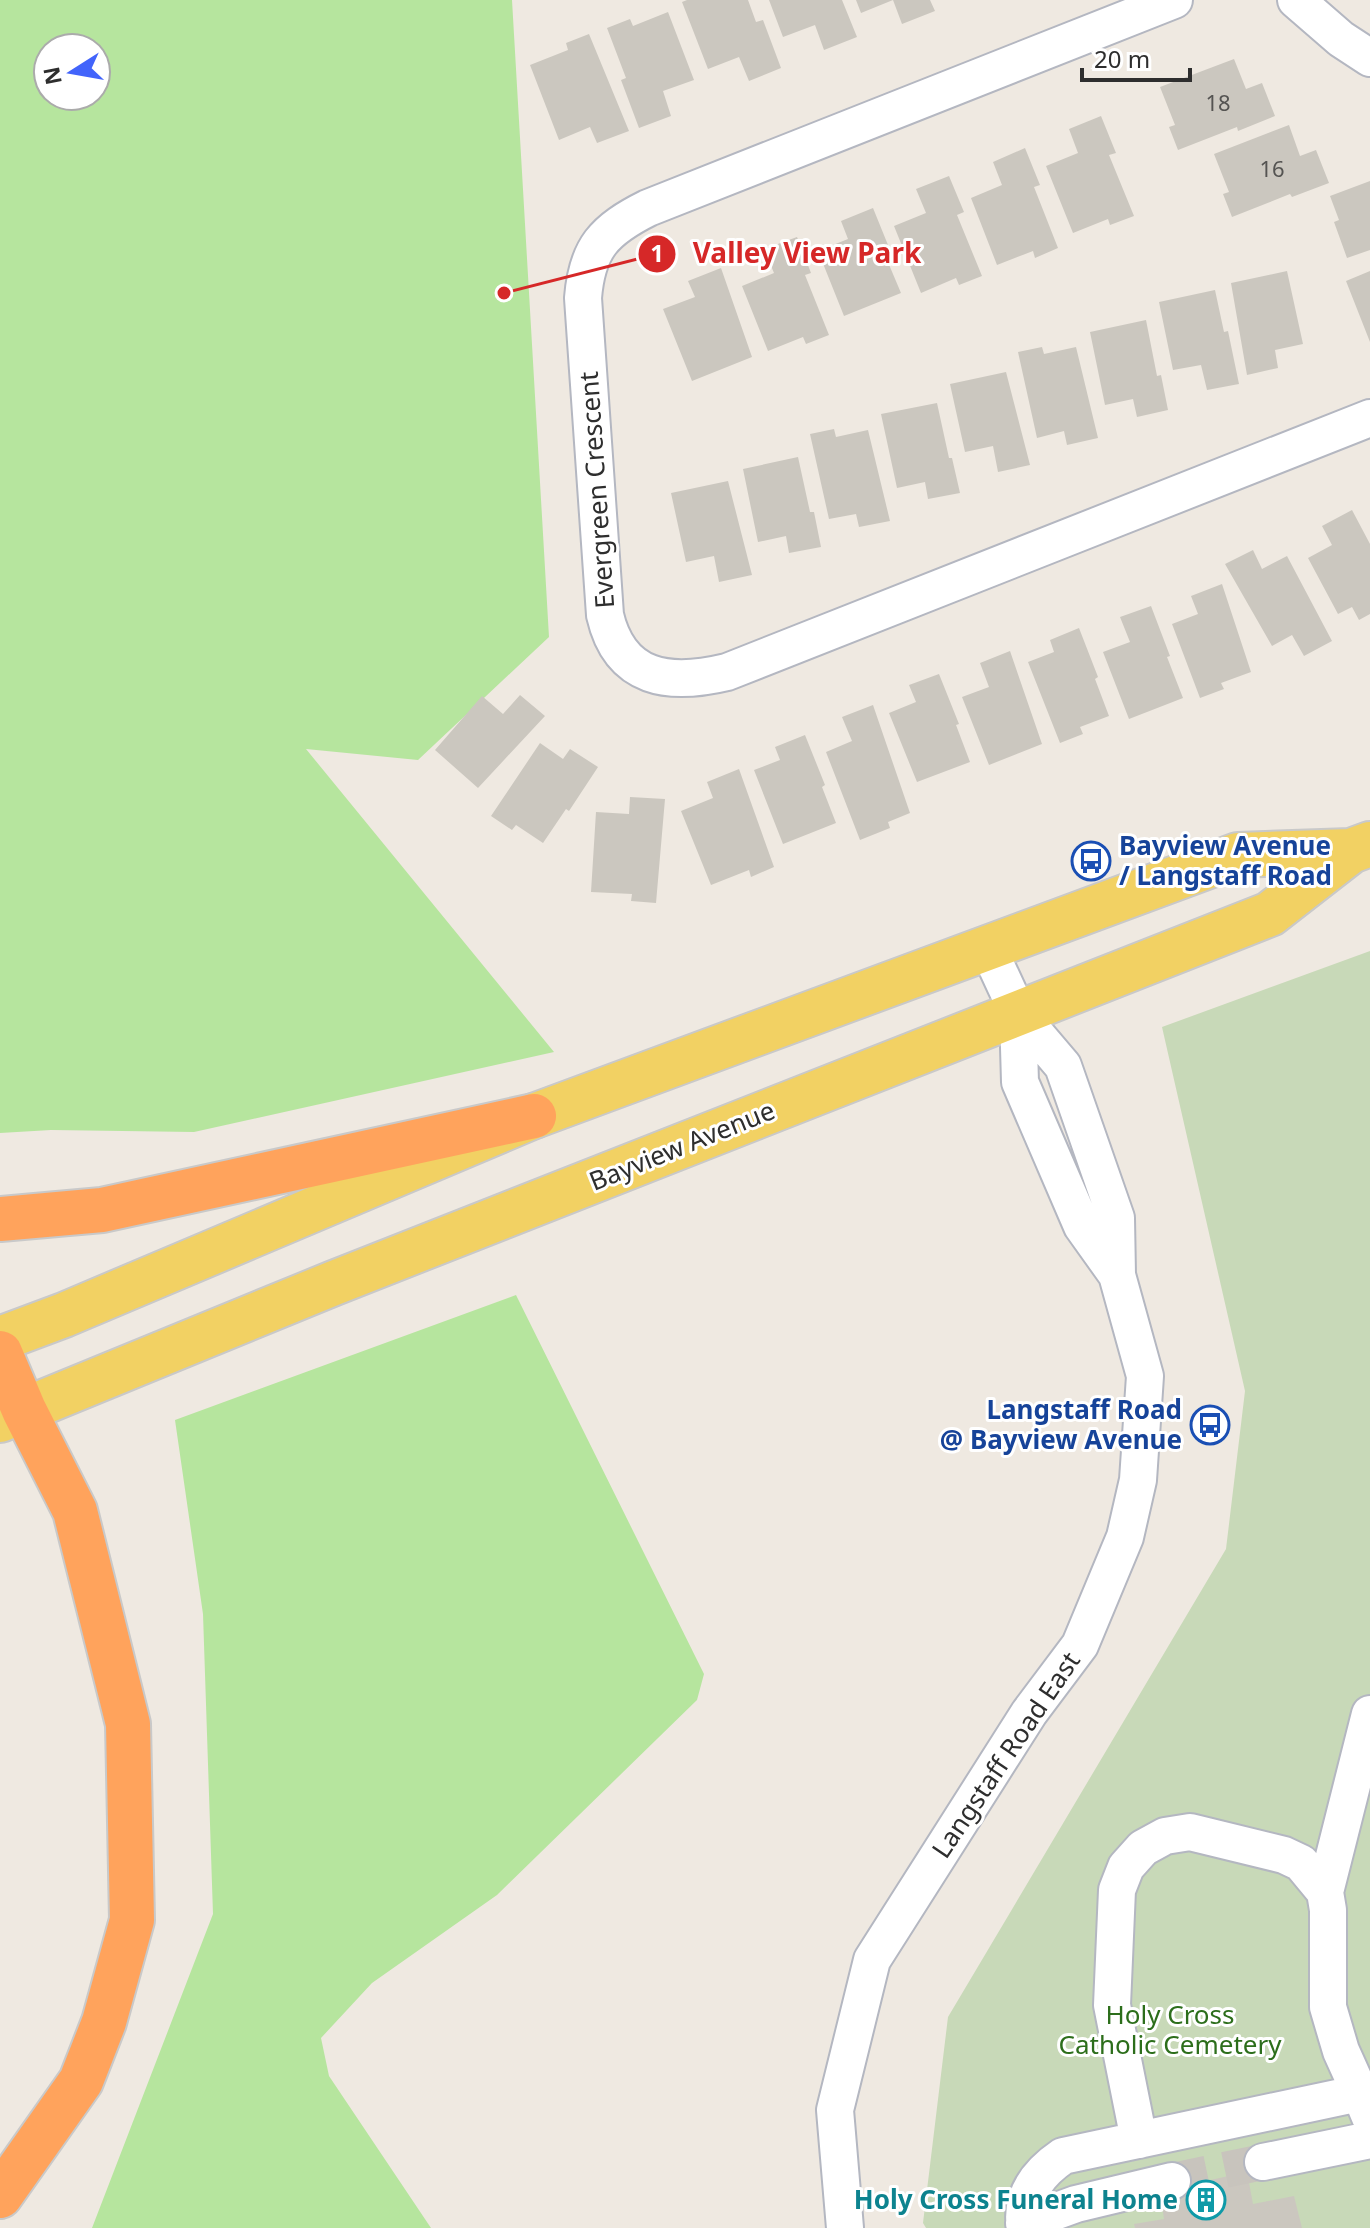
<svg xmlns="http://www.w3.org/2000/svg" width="1370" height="2228" font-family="'Noto Sans',sans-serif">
<rect width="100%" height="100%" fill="#efe9e1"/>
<path fill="#b6e59e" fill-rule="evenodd" d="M0 0H512L549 637 418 760 306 749 554 1052 194 1132 51 1130 0 1133ZM48 48H96V96H48Z
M516 1295 704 1674 697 1700 497 1895 372 1983 321 2038 329 2076 431 2228H92L213 1914 203 1614 175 1420Z"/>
<path fill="#c8d9b8" d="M1370 951V2228H926L923 2223 948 2017 1226 1549 1245 1391 1162 1027Z"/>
<path fill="#cbc7bf" d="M687 0H748L756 22 763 20 781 68 749 81 739 57 708 69 682 2Z
M769 0H842L857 37 824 50 815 25 783 37Z
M856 0H930L935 11 902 24 893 0 861 13Z
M668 12 694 80 663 91 671 116 639 128 621 80 626 78 607 28 630 19 633 26Z
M589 34 629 131 597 143 590 127 559 140 530 65 568 50 566 43Z
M1234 59 1246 89 1262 83 1275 116 1238 131 1237 127 1178 150 1169 127 1175 125 1160 87Z
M1101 116 1116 153 1109 155 1134 216 1110 225 1108 219 1073 233 1046 166 1078 153 1069 129Z
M1289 125 1300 156 1316 150 1329 183 1292 197 1290 194 1232 217 1223 194 1229 192 1214 154Z
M1025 148 1040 185 1034 187 1058 248 1035 258 1033 251 997 265 971 198 1002 185 993 162Z
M949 176 964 212 957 215 982 276 959 285 956 278 921 293 894 226 926 213 916 189Z
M1370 181V250L1347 258 1334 222 1339 220 1330 196Z
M873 208 888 245 882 248 901 293 844 316 818 251 848 239 841 221Z
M797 237 811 273 805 275 829 335 806 344 803 337 768 351 742 286 774 273 764 249Z
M721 268 752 357 692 381 663 309 695 297 688 281Z
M1287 271 1303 344 1275 350 1278 368 1247 375 1231 283Z
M1370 271V342L1346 281Z
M1215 290 1224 332 1228 331 1239 384 1207 390 1201 365 1173 370 1159 302Z
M1146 320 1157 376 1161 375 1168 410 1137 417 1133 399 1105 405 1090 332Z
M1042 347 1044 354 1076 347 1098 438 1067 445 1064 431 1037 438 1018 352Z
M1006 372 1030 465 998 472 993 446 965 452 950 384Z
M937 403 949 458H952L960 493 928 499 925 482 897 488 881 414Z
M834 429 836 437 868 430 890 521 859 527 856 514 829 519 810 434Z
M798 457 810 512H814L821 547 789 553 786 536 758 542 743 469Z
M728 481 752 575 719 582 714 556 686 562 671 493Z
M1352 510 1370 544V614L1359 620 1352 607 1338 614 1308 558 1332 545 1322 526Z
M1253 550 1262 569 1287 556 1332 641 1304 656 1292 635 1272 646 1225 564Z
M1222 584 1251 672 1221 683 1224 689 1200 698 1172 624 1198 614 1191 596Z
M1151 606 1170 656 1167 657 1183 698 1129 719 1103 652 1130 642 1120 617Z
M1079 628 1098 677 1095 679 1109 716 1080 727 1083 734 1060 743 1028 662 1054 652 1050 640Z
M1010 651 1042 744 989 765 962 697 989 687 980 663Z
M939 674 959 724 956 725 970 762 917 782 889 713 916 702 909 685Z
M520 695 545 716 478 788 435 750 482 696 503 714Z
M873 705 910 813 888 822 890 828 860 840 826 752 852 741 842 717Z
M805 735 825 785 822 787 836 823 783 844 754 770 780 760 775 747Z
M540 743 563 759 570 749 598 767 569 811 566 809 543 843 516 825 512 830 491 816Z
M739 769 774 867 751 877 749 870 711 885 681 811 713 798 707 782Z
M630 797 665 799 656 903 631 901 632 894 591 892 596 812 629 814Z
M1247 2172 1253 2204 1294 2196 1302 2228H1135L1134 2224 1164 2219 1160 2191Z"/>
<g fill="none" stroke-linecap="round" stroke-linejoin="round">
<path stroke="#c8c4bd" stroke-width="36" stroke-dasharray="36 18" stroke-linecap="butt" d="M1172 2181 1263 2162"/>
<defs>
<path id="minor" d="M1174 0 648 208C604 230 587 248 583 298L605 615C620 680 669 686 727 672L1370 418
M1296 0 1341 39 1370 58
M1018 1013 1020 1082 1082 1226 1117 1275
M1325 1892 1370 1714
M1139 2140 1112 2005 1117 1890 1126 1867 1143 1848 1165 1836 1190 1832 1284 1855 1301 1863 1325 1892 1328 1910V2007L1341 2051 1360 2093
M1263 2162 1370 2140
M1024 2223 1076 2204 1172 2181
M845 2228 835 2110 872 1960 1029 1713 1080 1645 1125 1537 1138 1480 1145 1376 1117 1275 1116 1218 1063 1066 1018 1013 987 946
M1025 2228C1020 2196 1038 2173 1063 2156L1360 2093 1370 2117"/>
<path id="major" d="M0 1339 64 1315 534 1116 1238 855 1351 851
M0 1420 334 1283 1270 914 1351 851 1370 844"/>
<path id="highway" d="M0 1219 102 1210 534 1116
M0 1353 24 1410 75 1511 128 1724 132 1920 104 2022 81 2081 0 2196"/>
</defs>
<use href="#minor" stroke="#b4b7c1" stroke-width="40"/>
<use href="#major" stroke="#c9c9c9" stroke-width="48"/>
<use href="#highway" stroke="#c9c9c9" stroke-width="48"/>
<use href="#minor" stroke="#fff" stroke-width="36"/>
<use href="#major" stroke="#f2d163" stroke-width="44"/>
<use href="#highway" stroke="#ffa35c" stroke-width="44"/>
</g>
<defs>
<symbol id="bus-ring" viewBox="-11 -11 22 22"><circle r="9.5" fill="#fff" stroke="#1a4fb4" stroke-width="1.5"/><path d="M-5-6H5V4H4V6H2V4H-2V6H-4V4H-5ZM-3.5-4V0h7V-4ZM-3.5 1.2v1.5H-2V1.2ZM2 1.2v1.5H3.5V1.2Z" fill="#1a4fb4"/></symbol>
<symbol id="building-ring" viewBox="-11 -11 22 22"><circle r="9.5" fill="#fff" stroke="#0f9aa8" stroke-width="1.5"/><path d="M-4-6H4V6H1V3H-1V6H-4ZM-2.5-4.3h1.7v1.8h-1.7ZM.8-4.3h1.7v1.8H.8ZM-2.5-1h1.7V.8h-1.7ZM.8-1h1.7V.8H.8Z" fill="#0f9aa8"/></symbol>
</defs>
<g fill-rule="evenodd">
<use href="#bus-ring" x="1069" y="839" width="44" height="44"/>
<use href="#bus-ring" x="1188" y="1403" width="44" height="44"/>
<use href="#building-ring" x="1184" y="2178" width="44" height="44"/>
</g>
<g text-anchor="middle" stroke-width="6" stroke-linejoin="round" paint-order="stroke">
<g font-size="22" fill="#555452">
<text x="1218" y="111">18</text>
<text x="1272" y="177">16</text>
</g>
<g font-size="26" fill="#2e2e2e" stroke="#fff">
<text transform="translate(597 490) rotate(-94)" y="9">Evergreen Crescent</text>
<text transform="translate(682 1146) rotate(-22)" y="9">Bayview Avenue</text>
<text transform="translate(1006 1755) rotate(-56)" y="9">Langstaff Road East</text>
</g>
<g font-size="26" font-weight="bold" fill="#164399" stroke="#fff" text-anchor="start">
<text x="1119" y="855">Bayview Avenue<tspan x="1119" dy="30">/ Langstaff Road</tspan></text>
<text x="1182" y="1419" text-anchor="end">Langstaff Road<tspan x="1182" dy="30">@ Bayview Avenue</tspan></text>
</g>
<g font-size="26" fill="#2c6e1b" stroke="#fff">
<text x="1170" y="2024">Holy Cross<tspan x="1170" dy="30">Catholic Cemetery</tspan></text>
</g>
<g font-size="26" font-weight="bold" fill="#0d838f" stroke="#fff" text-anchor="end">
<text x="1178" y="2209">Holy Cross Funeral Home</text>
</g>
</g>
<path fill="none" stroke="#d62828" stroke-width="3" d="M504 293L657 254"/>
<g fill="#d62828" stroke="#fff" stroke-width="3">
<circle cx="504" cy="293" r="8"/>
<circle cx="657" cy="254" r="20"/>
</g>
<g font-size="24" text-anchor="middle" font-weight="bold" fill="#fff">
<text x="657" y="262">1</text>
</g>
<g font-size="28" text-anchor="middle" font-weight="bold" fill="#d62828" stroke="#fff" stroke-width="6" stroke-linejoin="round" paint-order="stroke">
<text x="807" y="263">Valley View Park</text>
</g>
<g transform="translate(72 72) rotate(259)"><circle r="38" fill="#ffffff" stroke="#ababab" stroke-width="2"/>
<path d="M0-6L14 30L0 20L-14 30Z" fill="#4264fb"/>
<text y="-12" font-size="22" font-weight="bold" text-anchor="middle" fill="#2e2e2e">N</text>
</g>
<path d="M1082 68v12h108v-12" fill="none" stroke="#2e2e2e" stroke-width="4"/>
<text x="1094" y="68" font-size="24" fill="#2e2e2e" stroke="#ffffff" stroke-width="6" paint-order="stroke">20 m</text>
</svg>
